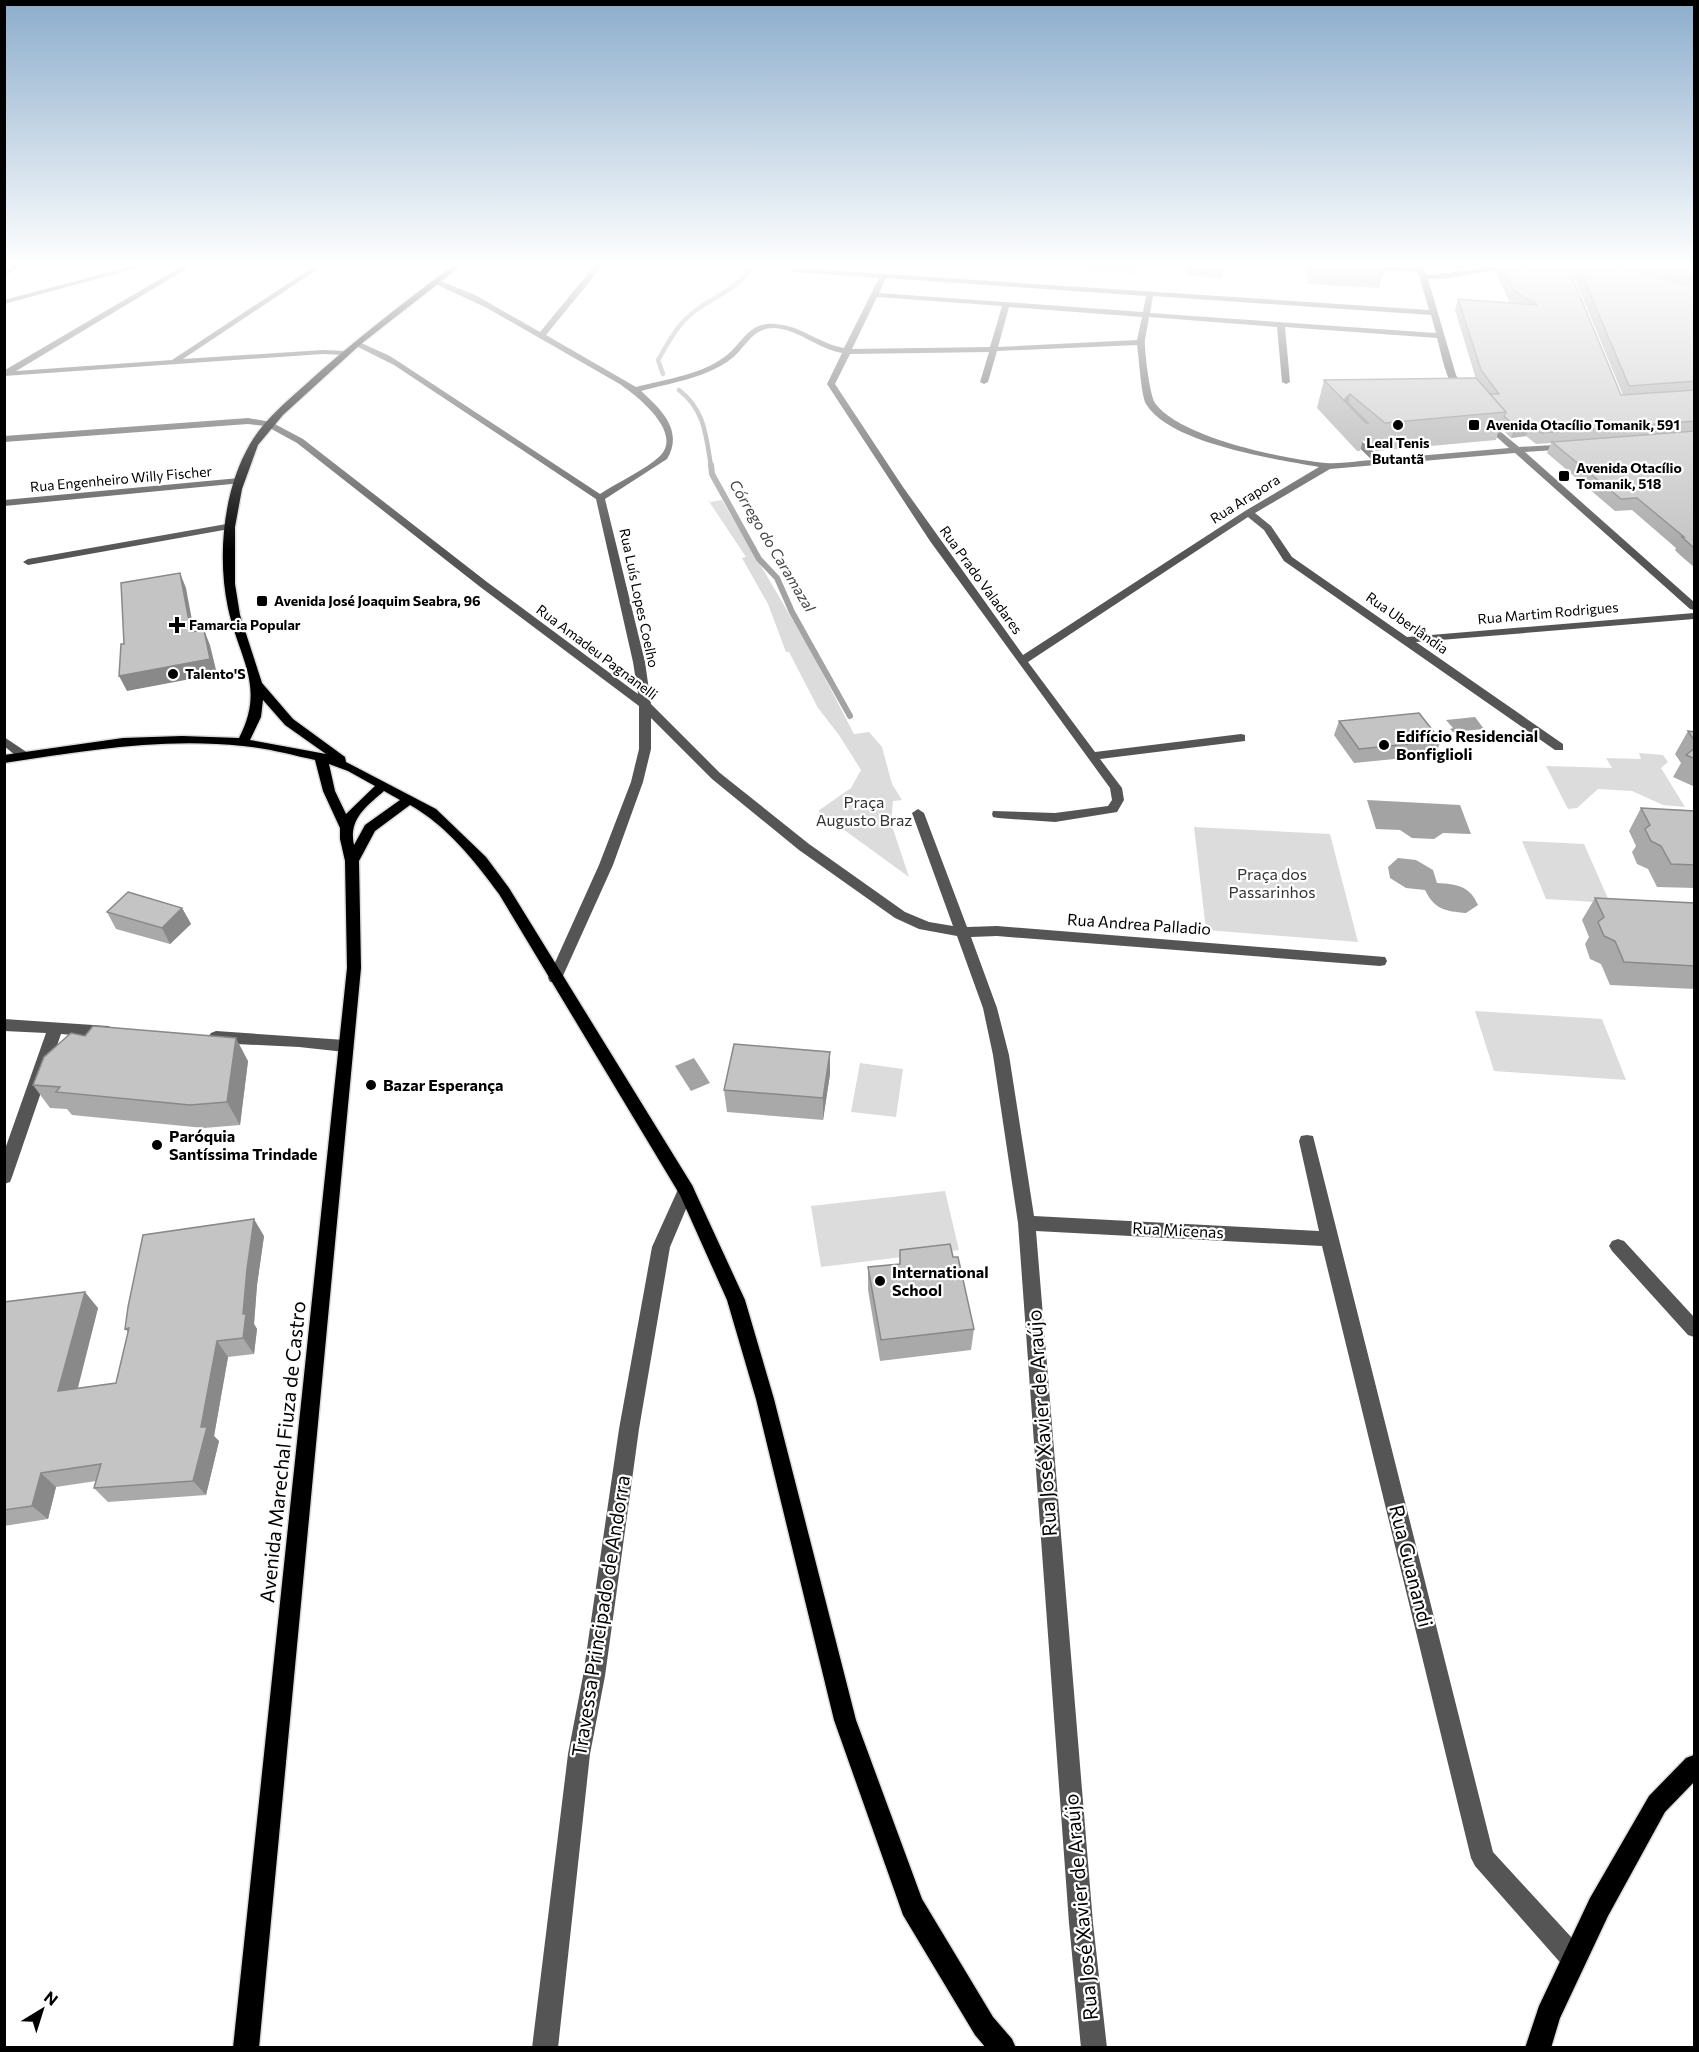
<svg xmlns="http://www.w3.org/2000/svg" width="1699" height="2052" font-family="Commissioner,sans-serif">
<rect width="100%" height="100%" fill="#fff"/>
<path fill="#dcdcdc" d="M1089 265H1140L1139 275 1088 272Z
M708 500 710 502 722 500 811 651 854 734 869 732 882 747 892 784 902 800 893 801 891 823 909 877 818 811 851 788 861 770 839 735 818 708 789 652H786L768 604 742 558 746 557Z
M1639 753 1663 755 1668 762 1661 768 1685 807 1663 805 1632 791 1598 789 1577 808 1568 809 1546 766 1612 768 1606 758 1641 759Z
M1194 827 1330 834 1358 942 1206 930Z
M1522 841 1584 844 1610 903 1546 899Z
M1475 1011 1602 1019 1626 1080 1494 1071Z
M860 1063 903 1069 896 1117 851 1112Z
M945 1191 959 1250 821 1267 811 1206Z"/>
<path fill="#a3a3a3" d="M1475 717 1484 729 1453 732 1450 729 1453 728 1446 720Z
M1367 800 1460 805 1471 834 1443 833 1434 839 1412 838 1400 830 1376 829Z
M1398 858 1416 860 1433 870 1437 883C1457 884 1470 886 1478 905L1466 913C1445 911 1435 910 1425 890L1406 888 1390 878 1388 867Z
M694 1058 710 1083 691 1091 675 1066Z"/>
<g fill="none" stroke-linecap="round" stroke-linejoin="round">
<path stroke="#a3a3a3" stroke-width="4.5" d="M663 374 658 360C668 343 678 323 695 311 719 293 734 293 753 265
M679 390C705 410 706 436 711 466"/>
<path stroke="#a3a3a3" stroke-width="6" d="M711 465 712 474 759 559 777 578 792 612 850 716"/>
<defs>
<path id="major" d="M454 265H462L361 344 283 415 258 445 242 489 235 527V584L240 615 262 683 293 719 345 757 346 762 436 809 486 857 509 888 692 1185 745 1300 774 1399 856 1720 922 1899 993 2017 1012 2039 1016 2048H986L975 2035 903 1915 834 1720 756 1399 727 1300 680 1195 499 894C474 860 447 826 410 805L375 831 359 861 361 968 259 2048H233L347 968 345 861 340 839V828L323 791 315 760C292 755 267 748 243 746 163 737 83 751 4 763V755L123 738 182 736 239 738C266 686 239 659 228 608 217 557 223 490 250 444 264 420 285 403 305 385 352 342 403 303 454 265ZM263 700 285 725 326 754 250 740 261 717ZM329 764 348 771 375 786 346 814 335 791ZM384 791 400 800 365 825 354 845C348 819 367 806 384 791Z
M1694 1755V1782L1665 1812 1608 1916 1560 2018 1551 2048H1525L1539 2006 1590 1898 1649 1796 1686 1758Z"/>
</defs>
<use href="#major" stroke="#dbdbdb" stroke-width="3"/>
<path fill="#555" fill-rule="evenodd" d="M16 265H25L4 276V271Z
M137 265H148L4 304V300Z
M184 265H193L16 371 172 360 316 265H324L183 359 323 350 345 351 349 353 345 355 323 354 4 376 5 370Z
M595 265H603L546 335 636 387C666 379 702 375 727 355 744 341 749 322 775 324 800 325 820 344 844 348L879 278 792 272 795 268 1429 310 1418 272 1333 267 1329 265 1417 268V265H1423L1426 275C1458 274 1490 263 1521 265L1450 278 1428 279 1456 375 1467 395 1463 398C1447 388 1442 356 1437 338L1285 327 1290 382 1286 384 1282 382 1277 327 1149 317C1148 325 1146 332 1145 340 1144 350 1150 396 1155 403 1180 438 1284 459 1326 463 1341 464 1357 461 1372 460L1345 434V430L1348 429 1382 459 1509 448 1481 423 1480 421 1484 418 1519 447 1572 444V448L1569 449 1525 452 1694 602V610L1690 609 1515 453 1330 469 1255 513 1271 526 1292 557 1407 637 1694 613V619L1416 642 1563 744V750H1555L1284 561 1264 530 1248 517 1028 662 1095 752 1241 734 1245 735V741L1100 759 1122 788 1124 800 1117 812 1055 822 998 818 993 817 992 814 993 811 1055 813 1108 806 1112 800 1110 788 930 541 827 384 842 353C818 349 798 329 774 328 750 328 745 351 727 362 701 379 670 383 641 391 661 409 684 431 667 459L605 499 645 662 651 704 720 773 809 844 905 912 929 922 953 926 912 813 918 809 924 813 967 927 997 926 1385 957 1387 961 1385 965 1380 966 997 936 971 937 997 1008 1009 1055 1034 1216 1319 1231 1299 1141 1301 1136 1307 1135 1313 1136 1493 1852 1583 1950 1586 1959 1583 1968 1574 1971 1565 1968 1475 1866 1471 1858 1322 1246 1036 1231 1093 1923 1107 2048H1081L1069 1923 1018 1223 993 1055 983 1008 957 936 919 929 895 918 799 850 712 779 651 718V749L643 782 613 865 562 978 560 982H550L548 978 599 865 631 782 639 749V706L479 586 297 443 266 426 248 424 4 442V436L248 418 271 422 303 439 487 582 638 694 633 662 596 499 394 365 352 344 359 342 390 356 600 494C618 482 645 470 660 456 684 432 635 394 618 383L487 308 431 282 438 280 475 295 540 332ZM886 278 1146 296 1143 312 879 293ZM1153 296 1431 315 1436 333 1150 313ZM877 297 1002 306 990 347 852 349ZM1009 307 1142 317 1137 340 998 347ZM1137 345C1139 357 1141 395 1146 404 1170 444 1276 459 1319 467L1245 511 1023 655 903 487 835 384 850 354 989 352 980 382 984 384 988 382 997 351Z
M239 478 242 479V483L4 506V500Z
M232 523 235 524V528L28 565 23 562 28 559Z
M4 737 28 753V759H20L4 746Z
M4 1019 108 1026 113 1028 116 1032 113 1036 108 1038 61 1034 12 1177 10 1182 4 1184V1152L46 1033 4 1031Z
M216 1031 345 1040 350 1042 353 1046 350 1050 345 1052 299 1047 216 1043 211 1041 208 1037 211 1033Z
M686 1183 692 1185 694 1190 670 1247 639 1429 605 1676 590 1754 558 2048H532L568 1754 583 1676 619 1429 652 1247 680 1185Z
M1618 1239 1624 1241 1694 1317V1337L1688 1335 1612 1251 1609 1246 1612 1241Z"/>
<use href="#major" fill="#000" fill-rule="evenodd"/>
</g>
<path fill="#a9a9a9" d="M1187 265H1224L1222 278 1187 275Z
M1306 265H1382L1384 273 1379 288 1308 284Z
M1449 265H1481L1456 269Z
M1493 265H1567L1621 395H1623L1569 265H1691L1695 269V568L1680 555 1675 550 1676 548 1632 510 1615 511 1547 453 1551 443 1536 444 1526 436 1511 438 1500 427 1496 440 1376 451 1363 440 1360 451H1357L1317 408 1324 380 1476 379 1455 310 1458 299 1512 303 1509 301 1496 272 1499 265 1494 266Z
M1339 721 1441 741 1435 755 1354 763 1334 735Z
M1688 731 1695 732V787L1673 777 1681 763 1675 754Z
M1641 808 1695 811V888L1657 887 1648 869 1637 864 1632 852 1636 846 1629 831Z
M1595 898 1695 903V989L1610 985 1601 964 1590 959 1585 944 1589 937 1582 920Z
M182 908 191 924 170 944 116 929 107 912Z
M830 1052V1074L823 1120 727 1112 724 1090Z
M248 1061 240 1125 204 1128 72 1115 67 1109 50 1108 33 1085Z
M264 1236 257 1285 254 1324 257 1329 254 1354 228 1357 214 1436 219 1441 206 1495 108 1502 94 1488 96 1481 56 1487 48 1519 4 1526V1302L98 1308 78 1388 116 1383 128 1332 125 1329Z
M900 1250 974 1329 971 1350 880 1361 868 1290V1267L899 1264Z"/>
<path fill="#898989" d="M1458 265H1481L1456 269Z
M1350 394 1348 404 1345 399Z
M1530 425 1526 436 1511 438 1515 426Z
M180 573 186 588 197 647 191 632Z
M204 630 210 645 217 674 127 691 119 676Z
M182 908 191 924 170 944 162 928Z
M236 1038 248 1061 240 1125 227 1102Z
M830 1052V1074L823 1120V1098Z
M254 1219 264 1236 257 1285 254 1324 257 1329 254 1354 243 1338V1314L247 1269Z
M85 1292 98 1308 73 1406 58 1391Z
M217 1341 228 1357 214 1436 219 1441 206 1495 193 1481 201 1427Z
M41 1473 56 1487 48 1519 32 1506Z"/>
<path fill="#c4c4c4" stroke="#898989" stroke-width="1.5" d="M1311 265H1382L1384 273 1311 268Z
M1501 265H1567L1621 395 1695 390V421L1541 433 1530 425 1515 426 1504 416 1506 412 1490 394H1499L1481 370 1458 299 1537 305 1513 290Z
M1578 265H1616L1695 287V381L1629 386Z
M1643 265H1691L1695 269V279Z
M1476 378 1506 412 1385 423 1350 394 1345 399 1347 402 1368 423H1366L1324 380Z
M1695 431V549L1682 537H1684L1637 498 1621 499 1552 442Z
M180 573 191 632 204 630 210 659 119 676 121 644H124L121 583Z
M1419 713 1441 741 1359 749 1339 721Z
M1688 731 1695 732V742Z
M1695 748V759L1686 755Z
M1641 808 1695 811V865L1671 864 1661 846 1651 841 1645 829 1650 825Z
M128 892 182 908 162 928 107 912Z
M1595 898 1695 903V966L1624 962 1615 941 1604 936 1598 922 1604 917Z
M93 1026 236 1038 227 1102 190 1105 56 1092 60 1087 33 1085 44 1057 71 1033 85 1036Z
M734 1044 830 1052 823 1098 724 1090Z
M254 1219 247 1269 243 1314H246L243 1338 217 1341 201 1427H207L193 1481 94 1488 101 1464 41 1473 32 1506 4 1510V1302L85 1292 58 1391 116 1383 129 1328 125 1329 128 1307 143 1235Z
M950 1244 953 1257H958L974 1329 881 1340 868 1267 900 1264V1250Z"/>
<linearGradient id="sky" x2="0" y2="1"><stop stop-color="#8cadcc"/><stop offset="0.48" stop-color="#fff"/><stop offset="1" stop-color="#fff" stop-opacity="0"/></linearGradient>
<rect width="1699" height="552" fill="url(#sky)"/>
<g fill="#000" stroke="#fff" stroke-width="2">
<circle cx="1398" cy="425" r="6"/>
<rect x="1468" y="419" width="12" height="12" rx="3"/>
<rect x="1558" y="470" width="12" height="12" rx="3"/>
<rect x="256" y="595" width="12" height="12" rx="3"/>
<path d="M174 616h6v6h6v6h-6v6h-6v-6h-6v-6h6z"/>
<circle cx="173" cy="674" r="6"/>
<circle cx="1384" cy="745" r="6"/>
<circle cx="371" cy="1085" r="6"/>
<circle cx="157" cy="1145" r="6"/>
<circle cx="880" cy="1281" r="6"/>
</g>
<g text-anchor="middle" stroke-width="4.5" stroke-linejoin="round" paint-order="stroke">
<g font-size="14" font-weight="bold" fill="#000" stroke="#fff" text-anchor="start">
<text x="1486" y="430">Avenida Otacílio Tomanik, 591</text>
<text x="1398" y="448" text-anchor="middle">Leal Tenis<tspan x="1398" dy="16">Butantã</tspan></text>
<text x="1576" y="473">Avenida Otacílio<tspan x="1576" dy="16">Tomanik, 518</tspan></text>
<text x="274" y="606">Avenida José Joaquim Seabra, 96</text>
<text x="189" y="630">Famarcia Popular</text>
<text x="185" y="679">Talento'S</text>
</g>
<g font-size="14" fill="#000" stroke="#fff">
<text transform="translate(121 479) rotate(-5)" y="5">Rua Engenheiro Willy Fischer</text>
<text transform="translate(1245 499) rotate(-32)" y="5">Rua Arapora</text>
<text transform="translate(981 580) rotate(54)" y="5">Rua Prado Valadares</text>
<text transform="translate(639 598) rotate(78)" y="5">Rua Luís Lopes Coelho</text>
<text transform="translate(1548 613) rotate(-5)" y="5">Rua Martim Rodrigues</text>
<text transform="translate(1407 623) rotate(35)" y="5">Rua Uberlândia</text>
<text transform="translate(597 652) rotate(37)" y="5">Rua Amadeu Pagnanelli</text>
</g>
<g font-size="15" font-style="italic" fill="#444" stroke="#fff">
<text transform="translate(772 546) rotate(59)" y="5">Córrego do Caramazal</text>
</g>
<g font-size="16" font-weight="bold" fill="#000" stroke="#fff" text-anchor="start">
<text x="1396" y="742">Edifício Residencial<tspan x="1396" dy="18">Bonfiglioli</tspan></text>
<text x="383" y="1091">Bazar Esperança</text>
<text x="169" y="1142">Paróquia<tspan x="169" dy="18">Santíssima Trindade</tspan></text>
<text x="892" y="1278">International<tspan x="892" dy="18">School</tspan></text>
</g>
<g font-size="16" fill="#333" stroke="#fff">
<text x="864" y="808">Praça<tspan x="864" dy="18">Augusto Braz</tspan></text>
<text x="1272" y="880">Praça dos<tspan x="1272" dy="18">Passarinhos</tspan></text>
</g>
<g font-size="16" fill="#000" stroke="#fff">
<text transform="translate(1139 924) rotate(4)" y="6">Rua Andrea Palladio</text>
<text transform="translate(1178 1230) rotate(3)" y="6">Rua Micenas</text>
</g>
<g font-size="20" fill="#000" stroke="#fff">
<text transform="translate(1042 1423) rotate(-94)" y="7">Rua José Xavier de Araújo</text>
<text transform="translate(283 1452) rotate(-84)" y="7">Avenida Marechal Fiuza de Castro</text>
<text transform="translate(1411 1566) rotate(76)" y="7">Rua Guanandi</text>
<text transform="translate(601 1616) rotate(-81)" y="7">Travessa Principado de Andorra</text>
<text transform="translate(1081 1907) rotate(-95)" y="7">Rua José Xavier de Araújo</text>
</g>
</g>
<rect width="1699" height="2052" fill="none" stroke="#000000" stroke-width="12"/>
<g transform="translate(42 2010) rotate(38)" stroke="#ffffff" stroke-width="4.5" paint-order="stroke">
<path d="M0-4.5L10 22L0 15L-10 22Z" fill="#000000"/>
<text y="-9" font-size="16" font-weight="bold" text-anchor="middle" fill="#000000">N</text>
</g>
</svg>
